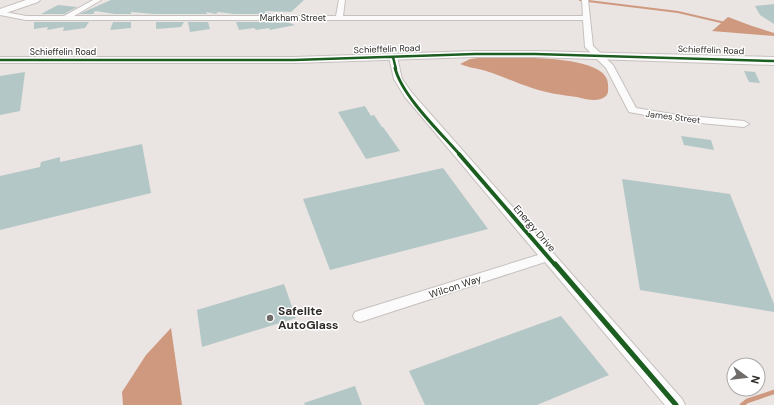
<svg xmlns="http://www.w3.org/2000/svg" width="774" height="405" font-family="'DM Sans',sans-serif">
<rect width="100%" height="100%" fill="#eae4e2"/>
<path fill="#cf997f" d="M728 17 752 26 774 33V36L712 31Z
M478 58C500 58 608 52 608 84 608 88 609 93 606 96 599 103 585 99 577 97 561 95 547 93 532 88 516 83 502 76 486 71 477 68 469 68 460 64L470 59Z
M171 328 182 405H123L122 392 146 355Z"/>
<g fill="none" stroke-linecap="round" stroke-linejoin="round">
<path stroke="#cf997f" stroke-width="2" d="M580 0 678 12 725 23"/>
<path stroke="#cf997f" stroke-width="4.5" d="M742 405 747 401 774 392"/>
</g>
<path fill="#b3c7c6" d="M111 0H304L291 12 264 11 271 14H234L218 12 216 14 206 12 207 14H154L131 12V14H115L95 11 93 14H79Z
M774 4V24L760 15 755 6Z
M58 5 77 7 64 14H41Z
M34 22H89L85 28 63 31 64 27 47 30 48 27 34 29Z
M113 22H131V28L110 30Z
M156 22H184L181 27 156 29Z
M188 22H208L210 29 190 32Z
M236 22H287L295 25 270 30 269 28 256 30 254 28 239 30Z
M744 71 755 72 760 83 749 82Z
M25 72 20 111 0 115V76Z
M365 106 371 116 374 115 382 127H383L400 151 366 159 338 112Z
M681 136 711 140 714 150 684 145Z
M142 144 151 193 0 230V176L40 167 41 162 60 157V162Z
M443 168 488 229 330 270 303 199Z
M622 179 730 194 774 304V312L640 290Z
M284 284 296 318 202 347 197 310Z
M561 316 609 375 537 405H425L409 371Z
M355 386 362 405H305L304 403Z"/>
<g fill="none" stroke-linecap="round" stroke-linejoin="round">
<defs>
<path id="street" d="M93 0H101L74 16H336L339 0H345L343 16H583L582 0H588L593 46 613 65 636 108 678 115 744 121 749 124 744 127 678 121 629 112 606 68 585 47 583 20H26L0 15V11L26 16H64Z
M390 55H393L397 57 402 79 412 93 682 399 685 405H665L545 262 360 322 355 320 353 316 355 312 538 255 405 97 394 79 389 57Z"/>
<path id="secondary" d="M26 0H40L38 2 0 15V9Z
M475 51H535L774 57V65L535 57H475L294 63H0V57H294Z"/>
</defs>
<use href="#street" stroke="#c6c1bf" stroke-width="2"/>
<use href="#secondary" stroke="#c6c1bf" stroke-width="2"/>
<use href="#street" fill="#fcfbfb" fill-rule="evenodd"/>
<use href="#secondary" fill="#fcfbfb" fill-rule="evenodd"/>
<defs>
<path id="cycleway-far3" d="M393 57 396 69
M0 60H294L475 54H535L774 61"/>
<path id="cycleway-far2" d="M395 68C402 96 440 132 460 155"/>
<path id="cycleway-far1" d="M459 154 555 265"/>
<path id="cycleway" d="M555 264 676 405"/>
</defs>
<use href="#cycleway-far3" stroke="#fff" stroke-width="4"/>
<use href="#cycleway-far2" stroke="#fff" stroke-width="5"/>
<use href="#cycleway-far1" stroke="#fff" stroke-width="6"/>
<use href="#cycleway" stroke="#fff" stroke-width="8"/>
<use href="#cycleway-far3" stroke="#1b5e20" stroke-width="2.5"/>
<use href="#cycleway-far2" stroke="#1b5e20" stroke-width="3"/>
<use href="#cycleway-far1" stroke="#1b5e20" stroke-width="4"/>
<use href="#cycleway" stroke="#1b5e20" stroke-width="5"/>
</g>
<circle fill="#706c6a" stroke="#fff" stroke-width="1.5" cx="270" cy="318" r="4"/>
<g text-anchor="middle" stroke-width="3" stroke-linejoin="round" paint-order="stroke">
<g font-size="9" fill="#2e2b29" stroke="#fff">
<text x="293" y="21">Markham Street</text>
<text transform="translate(387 49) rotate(-2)" y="3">Schieffelin Road</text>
<text transform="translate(711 50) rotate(2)" y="3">Schieffelin Road</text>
<text x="63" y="55">Schieffelin Road</text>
<text transform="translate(673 117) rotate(7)" y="3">James Street</text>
</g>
<g font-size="10" fill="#2e2b29" stroke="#fff">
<text transform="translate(535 228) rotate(49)" y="4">Energy Drive</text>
<text transform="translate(455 286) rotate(-18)" y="4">Wilcon Way</text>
</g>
<g font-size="12" font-weight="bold" fill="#2e2b29" stroke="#fff" text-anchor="start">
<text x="278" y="315">Safelite<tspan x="278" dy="14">AutoGlass</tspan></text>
</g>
</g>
<g transform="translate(746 377) rotate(105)"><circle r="19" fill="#ffffff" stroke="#abaaa9"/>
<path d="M0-3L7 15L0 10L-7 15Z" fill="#706c6a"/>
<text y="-6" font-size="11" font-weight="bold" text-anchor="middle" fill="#2e2b29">N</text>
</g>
</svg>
